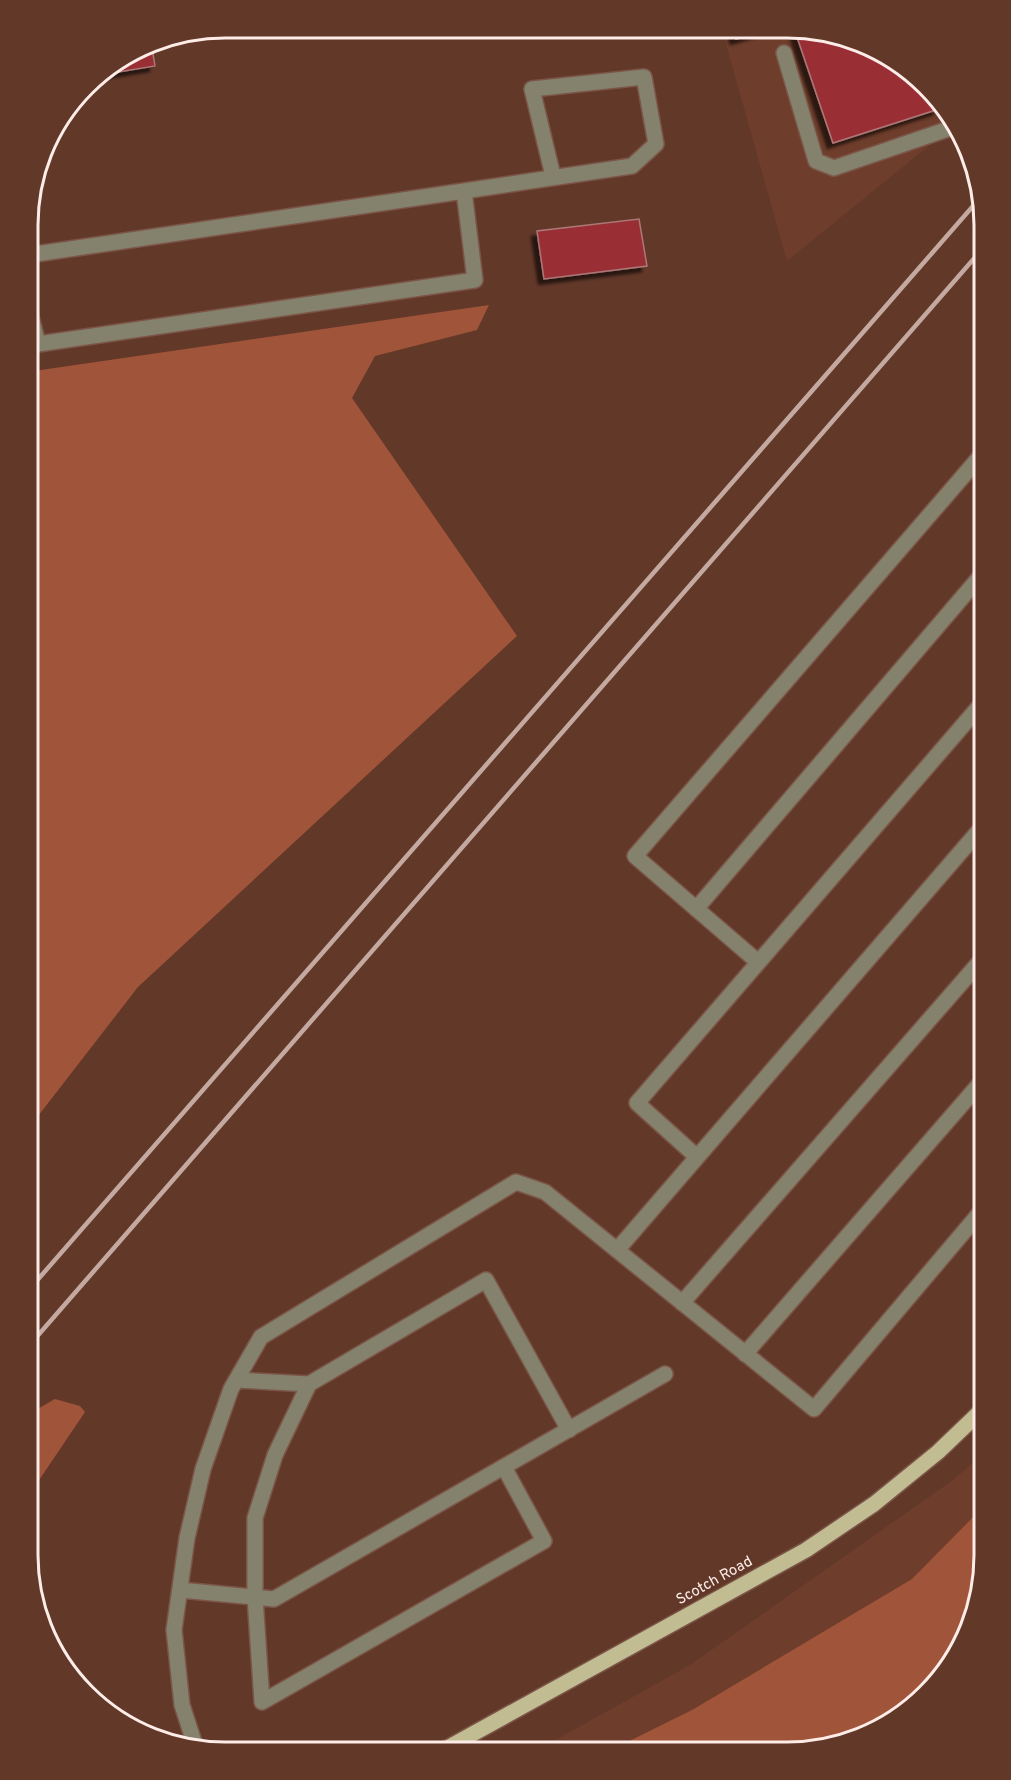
<svg xmlns="http://www.w3.org/2000/svg" width="1011" height="1780" font-family="Overpass,sans-serif">
<defs>
<filter id="shadow"><feDropShadow dx="-5.5" dy="5.5" stdDeviation="1.5" flood-color="#0009"/></filter>
</defs>
<rect width="100%" height="100%" fill="#623829"/>
<path fill="#6e3d2b" d="M722 30 825 31 916 76 951 128 787 261Z
M984 1453V1569L969 1631 943 1676 906 1712 850 1742 786 1753 534 1752 690 1665 953 1480Z"/>
<path fill="#a05439" d="M489 305 477 330 375 356 352 398 517 636 138 987 28 1129V353L34 371Z
M55 1399 80 1406 85 1412 27 1498V1415Z
M984 1506V1569L969 1631 943 1676 906 1712 850 1742 786 1753 607 1752 692 1710 912 1579Z"/>
<path fill="#9a2d36" stroke="#ab7877" stroke-width="1.5" filter="url(#shadow)" d="M733 30H767L736 39Z
M795 31H825L916 76 939 109 833 143Z
M151 42 155 66 94 76 149 42Z
M639 219 647 266 544 279 537 231Z"/>
<g fill="none" stroke-linecap="round" stroke-linejoin="round">
<defs>
<path id="minor" d="M784 53 816 161 834 168 951 128
M464 191 632 166 656 144 644 77 532 89 553 176
M29 309 38 344 475 280 464 191 29 255
M696 909 984 572
M758 962 635 856 984 452
M697 1157 637 1103 984 701
M617 1250 984 825
M682 1303 984 957
M745 1354 984 1079
M236 1380 309 1384
M504 1467 544 1541 262 1702 255 1597V1518L275 1455 309 1384 486 1280 569 1430
M180 1590 274 1599 665 1374
M197 1751 182 1705 174 1630 187 1538 203 1469 231 1389 261 1337 516 1182 545 1192 814 1409 984 1208"/>
<path id="major" d="M440 1752 806 1550 874 1504 938 1452 984 1408"/>
</defs>
<use href="#minor" stroke="#7b5547" stroke-width="18"/>
<use href="#major" stroke="#7b5547" stroke-width="18"/>
<use href="#minor" stroke="#84816d" stroke-width="15"/>
<use href="#major" stroke="#c2bc93" stroke-width="15"/>
<path stroke="#c3a9a0" stroke-width="4.5" d="M27 1292 980 198
M27 1348 984 247"/>
</g>
<g text-anchor="middle" stroke-width="5" stroke-linejoin="round" paint-order="stroke">
<g font-size="15" fill="#fdece7" stroke="#623829">
<text transform="translate(714 1580) rotate(-29)" y="5">Scotch Road</text>
</g>
</g>
<path d="M0 0H1011V1780H0ZM225 38H787A187 187 0 0 1 974 225V1555A187 187 0 0 1 787 1742H225A187 187 0 0 1 38 1555V225A187 187 0 0 1 225 38Z" fill="#623829" fill-rule="evenodd"/>
<path fill="none" stroke="#fdece7" stroke-width="3" d="M225 38H787A187 187 0 0 1 974 225V1555A187 187 0 0 1 787 1742H225A187 187 0 0 1 38 1555V225A187 187 0 0 1 225 38Z"/>
</svg>
